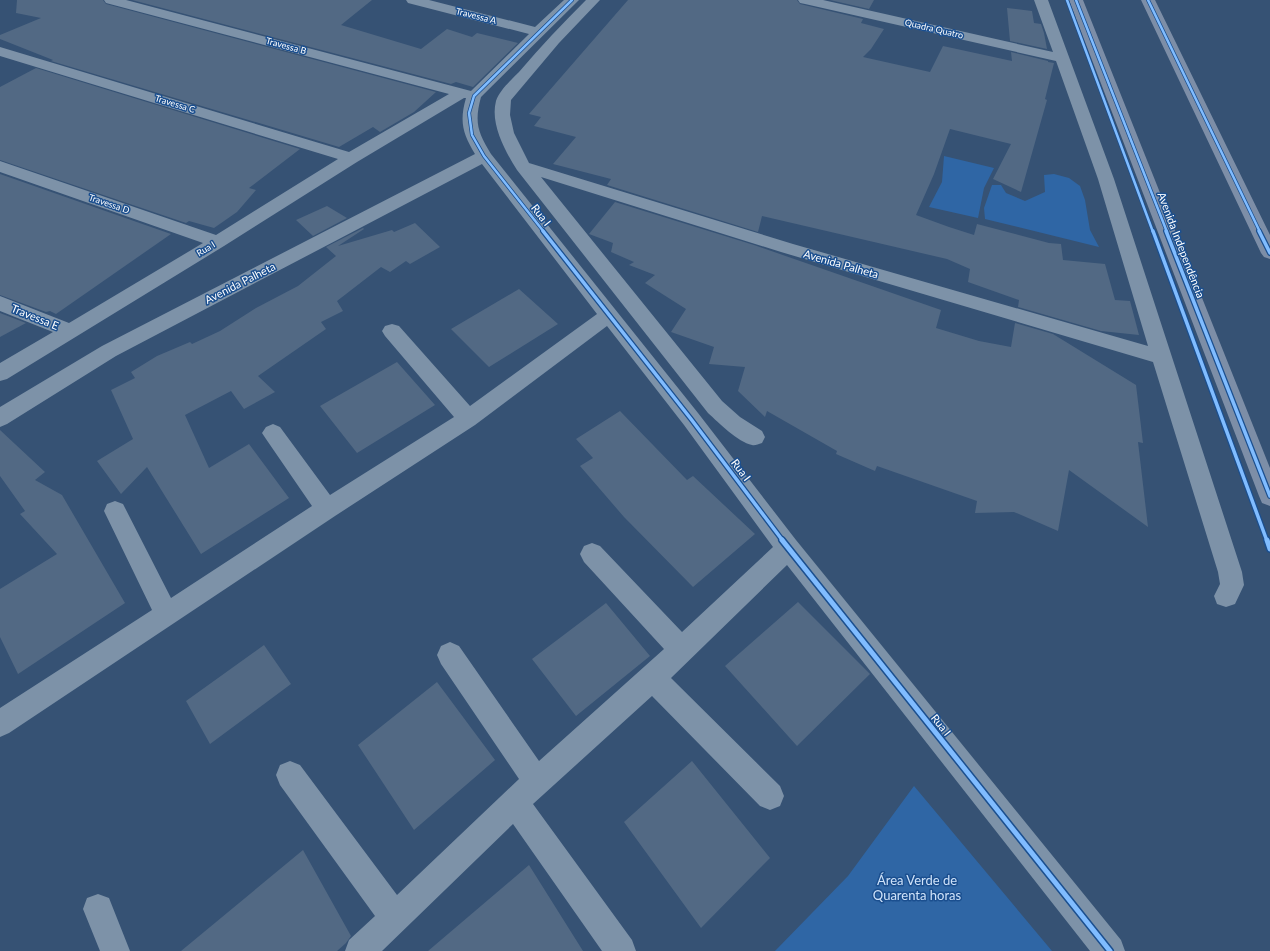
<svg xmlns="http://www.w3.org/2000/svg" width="1270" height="951" font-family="Lato,sans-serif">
<rect width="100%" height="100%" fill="#365274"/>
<path fill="#2f66a5" d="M944 156 994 168 984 188 978 218 929 207 942 182Z
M1054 174 1069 178 1080 186 1085 200 1090 230 1099 247 985 219 984 208 992 185H1001L1006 193 1025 201 1045 192 1044 175Z
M914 786 1052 951H775L848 876Z"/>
<path fill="#526984" d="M17 0H103L106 4 436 92 414 112 380 132 373 127 339 147 51 61 53 60 0 39V35L41 18 16 13Z
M132 0H372L341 25 421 49 447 29 472 37 477 33 518 43 473 87 456 82 451 84Z
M628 0H797L800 4 863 19 861 23 884 29 871 49 863 57 930 72 943 46 1012 61 1011 52 1048 61V62L1054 63 1045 99 1047 100 1021 192 993 179 1011 144 950 129 934 174 916 215 949 227 974 235 977 224 1049 243 1061 244 1063 260 1105 264 1115 300 1130 301 1139 335 1101 331 1018 307 1019 300 968 282 970 269 947 259 762 216 758 232 607 185 611 179 553 164 576 137 534 126 541 117 529 114Z
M830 0H874L869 9Z
M1007 8 1032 11 1034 23 1041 24 1044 33 1047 49 1010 41Z
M36 68 300 149 249 188 256 190 237 212 214 228 189 221 186 223 0 160V87Z
M0 174 171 234 56 314 50 311 46 312 0 295Z
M615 202 754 245 941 310 936 328 979 341 1011 347 1015 323 1053 334 1136 385 1143 443 1138 442 1148 527 1069 470 1058 531 1014 512 975 513 977 501 877 466 875 471 836 454 837 451 767 411 765 417 738 391 745 367 709 364 714 347 671 332 686 309 645 283 655 275 629 265 634 262 611 252 613 243 589 234Z
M327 206 347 218 313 236 296 220Z
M415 223 440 247 410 264 406 261 390 272 381 267 337 301 343 311 321 322 326 329 258 376 275 392 244 409 231 391 185 415 209 468 249 444 289 498 201 554 147 467 121 494 97 461 133 439 111 390 135 378 131 372 157 356 190 342 192 344 220 331 256 308 298 286 336 256 326 247 363 228 364 229 338 246 392 230 394 232Z
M519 289 558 324 489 367 451 329Z
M0 313 26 323 0 337Z
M397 362 435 405 357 453 320 406Z
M620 411 687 480 693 476 755 534 693 587 624 517 580 466 593 458 576 439Z
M0 430 45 472 35 480 62 495 125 603 18 674 0 637V589L57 554 20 514 25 511 0 476Z
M798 602 870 674 797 746 725 666Z
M606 603 650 656 576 716 532 659Z
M264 645 291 684 210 744 186 701Z
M437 682 495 760 414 830 358 745Z
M692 761 770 858 701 928 624 822Z
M303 850 351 936 346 943 337 951H181Z
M529 865 583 951H428Z"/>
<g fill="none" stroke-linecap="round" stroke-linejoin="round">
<path fill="#7d92a8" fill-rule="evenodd" d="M104 0H126L471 91 529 34 408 3 406 0H429L535 27 564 0H579L481 97C474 123 478 132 491 154L698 413 796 540 1121 940 1125 951H1090L787 565 671 678 780 786 784 796 780 806 770 810 760 806 652 696 533 804 632 940 636 951H602L513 824 382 951H345L349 940 375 916 280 785 276 775 280 765 290 761 300 765 397 895 519 779 441 664 437 655 441 646 450 642 459 646 539 761 664 649 584 562 580 554 584 546 592 543 600 546 682 632 773 547 684 425 607 326 475 425 335 516 9 733 0 737V708L152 610 104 511 107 504 115 501 123 504 171 598 312 506 266 439 262 433 266 427 273 424 280 427 330 495 454 417 385 336 382 331 385 326 392 324 399 326 470 406 597 314 482 164 116 356 7 424 0 427V407L102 346 475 154C463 134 459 122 466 98H464L357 162 224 246 7 379 0 381V363L53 332 0 311V296L69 323 203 243 0 172V161L216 235 338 159 0 56V47L349 152 449 94 106 3Z
M586 0H600L559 43 511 100 510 115 514 133 529 163 793 244 1148 346 1098 179 1056 61 805 4 800 3 798 0H823L1053 52 1034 0H1048L1114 179 1242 572 1244 585 1235 604 1226 607 1217 604 1214 596 1220 584 1218 572 1153 362 781 252 541 177 722 401 740 417 762 431 765 437 762 443C758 444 755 446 752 445 738 442 719 423 708 413L517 170C505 151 490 124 496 101 499 91 511 80 519 72 540 47 563 23 586 0Z
M98 894 109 898 130 951H100L83 909 87 898Z"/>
<path fill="#7d8ea7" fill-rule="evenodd" d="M1069 0H1083L1270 468V506L1262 503 1259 496Z
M1141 0H1155L1270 235V259L1264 257 1261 253Z"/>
<defs>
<path id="cycleway-far2" d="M1067 0 1153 232
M1076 0 1167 232
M1148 0 1260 232
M544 232 484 156 472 135 469 113 474 96 572 0"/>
<path id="cycleway-far1" d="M543 231 691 419 783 541
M1153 231 1267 541
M1166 231 1270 496
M1259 231 1270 253"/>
<path id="cycleway" d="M782 540 1110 951
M1267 540 1270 549"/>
</defs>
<use href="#cycleway-far2" stroke="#1b4f8f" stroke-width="4"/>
<use href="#cycleway-far1" stroke="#1b4f8f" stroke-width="6"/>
<use href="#cycleway" stroke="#1b4f8f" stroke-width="8"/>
<use href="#cycleway-far2" stroke="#80bcff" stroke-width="2.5"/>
<use href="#cycleway-far1" stroke="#80bcff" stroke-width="3.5"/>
<use href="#cycleway" stroke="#80bcff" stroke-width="5"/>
</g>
<g text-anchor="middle" stroke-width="3" stroke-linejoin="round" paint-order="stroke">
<g font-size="9" fill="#fff" stroke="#1b4f8f">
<text transform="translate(476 16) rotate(14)" y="3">Travessa A</text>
<text transform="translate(934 29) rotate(13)" y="3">Quadra Quatro</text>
<text transform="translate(286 46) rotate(15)" y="3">Travessa B</text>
<text transform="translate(175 104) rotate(17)" y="3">Travessa C</text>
<text transform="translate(109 204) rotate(19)" y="3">Travessa D</text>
<text transform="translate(206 249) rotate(-31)" y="3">Rua I</text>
</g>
<g font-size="11" fill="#fff" stroke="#1b4f8f">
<text transform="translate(541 215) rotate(52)" y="4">Rua I</text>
<text transform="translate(1181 245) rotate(69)" y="4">Avenida Independência</text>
<text transform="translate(841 264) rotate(16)" y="4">Avenida Palheta</text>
<text transform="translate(240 283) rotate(-27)" y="4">Avenida Palheta</text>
<text transform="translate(35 317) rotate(22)" y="4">Travessa E</text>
<text transform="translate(741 470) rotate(53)" y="4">Rua I</text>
<text transform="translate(941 725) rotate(51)" y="4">Rua I</text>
</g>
<g font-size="13" fill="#cfe3fa" stroke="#1b4f8f">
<text x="917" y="885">Área Verde de<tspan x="917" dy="15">Quarenta horas</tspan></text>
</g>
</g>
</svg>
